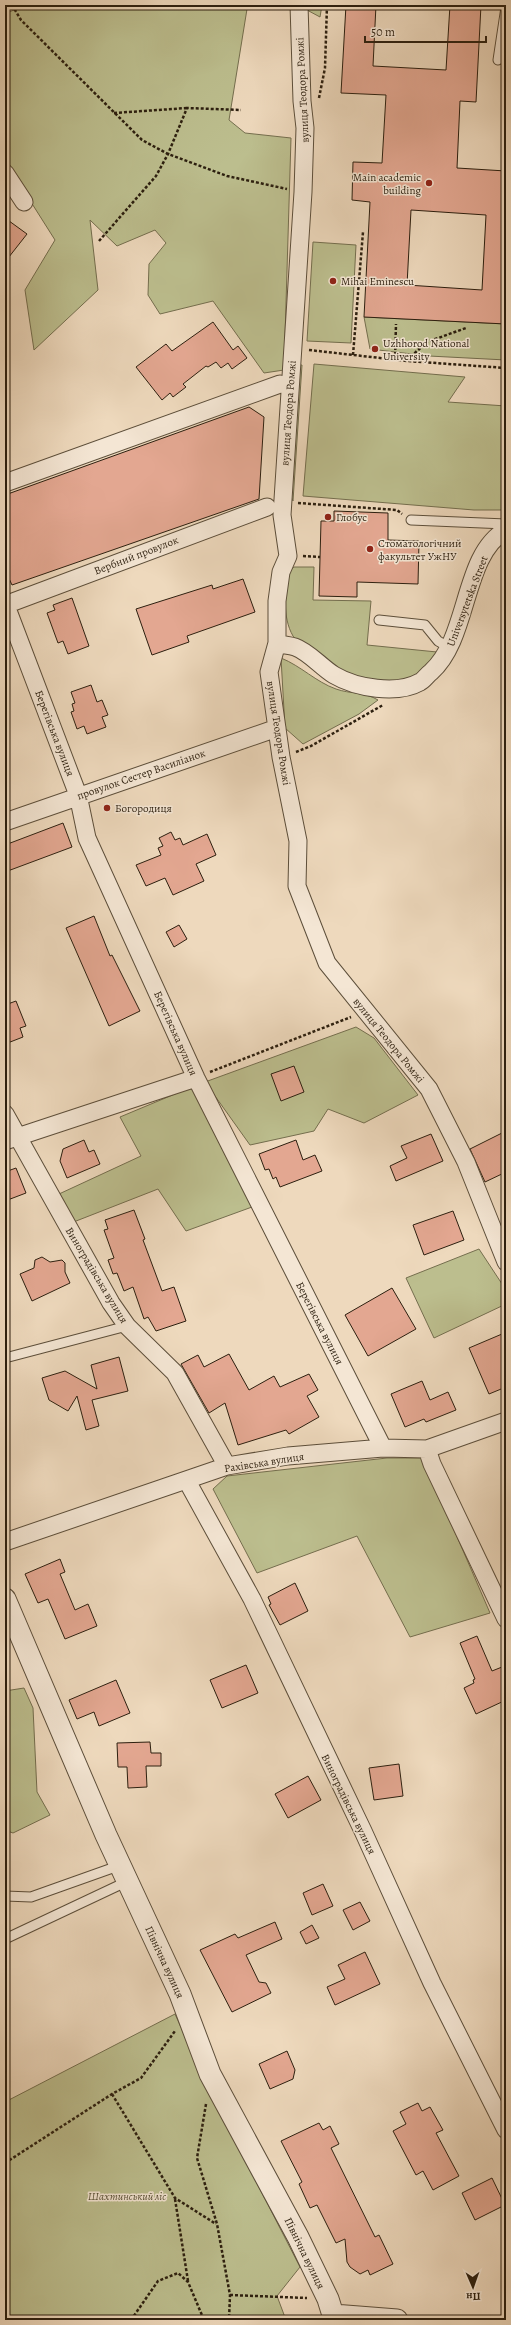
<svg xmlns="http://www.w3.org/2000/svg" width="511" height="2325" font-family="Alegreya,serif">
<rect width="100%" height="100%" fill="#eed9bd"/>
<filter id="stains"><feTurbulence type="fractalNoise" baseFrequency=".005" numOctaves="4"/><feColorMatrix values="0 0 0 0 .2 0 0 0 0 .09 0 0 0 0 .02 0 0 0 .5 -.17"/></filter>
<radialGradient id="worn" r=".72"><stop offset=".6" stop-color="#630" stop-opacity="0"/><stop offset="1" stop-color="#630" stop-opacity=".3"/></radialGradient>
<path fill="#bcbe8e" stroke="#746e4e" d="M25 5H278V7L247 9 229 120 245 133 291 138 284 370 264 373 213 301 160 314 148 295 149 264 166 243 155 230 117 246 90 220 98 290 34 350 25 290 55 240 5 161V14Z
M307 5H322L320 17 307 10Z
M313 242 356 245 351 343 307 341Z
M364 317 506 324V360L429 356 370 349Z
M314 364 465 377 448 402 506 406V510H474L303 496Z
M297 365H302L293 501 289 491Z
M294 567H314L313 600 371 601 367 645 437 652C429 663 423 672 411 678 395 685 367 682 350 676 338 672 300 647 293 636 282 617 286 593 286 573Z
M281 658C301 666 316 682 336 689 350 694 365 692 378 700L359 714 303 744 285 728Z
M356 1027 374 1038 418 1095 364 1123 328 1109 314 1131 250 1145 205 1082Z
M194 1086 252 1207 186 1231 158 1189 71 1223 59 1194 141 1156 120 1117Z
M479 1249 506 1290V1304L434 1338 406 1278Z
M387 1458H423L490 1613 410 1637 357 1536 257 1573 213 1489 227 1476Z
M24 1688 33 1708 37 1792 50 1815 13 1833 5 1830V1691Z
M175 2014 210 2092 300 2267 277 2296 286 2320H5V2102Z"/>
<path fill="#e3a791" stroke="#2c1f0f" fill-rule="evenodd" d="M346 5H376L373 66 446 70 450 5H481L476 102 460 101 457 168 506 171V324L364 317 370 202 352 200 353 162 382 163 386 95 341 93ZM411 210 486 215 482 290 407 285Z
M5 218 27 234 5 262Z
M213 322 233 350 238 346 247 358 232 369 228 363 221 368 216 362 208 367 206 366 183 384 186 387 173 397 170 393 162 400 136 367 166 344 172 351Z
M249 407 264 417 259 499 12 585 5 570V495Z
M334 511 388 513V540L419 541 418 584 357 582V597L319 596 321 521H334Z
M243 579 255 612 187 636 189 642 152 655 136 609 212 585 213 589Z
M72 598 89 646 68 654 63 641 58 643 47 613 55 610 53 605Z
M91 685 97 702 102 700 108 715 102 717 106 727 87 734 84 726 77 729 71 712 74 711 72 704 75 703 71 692Z
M63 823 72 847 5 872V845Z
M171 832 175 840 180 838 183 845 207 834 216 855 196 864 204 881 173 895 165 878 146 886 136 865 161 855 158 848 163 846 159 838Z
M94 916 110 956 112 955 140 1011 109 1026 66 928Z
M179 925 187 939 174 947 166 932Z
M16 1001 26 1026 20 1028 23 1037 5 1044V1005Z
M294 1066 304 1092 281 1101 271 1074Z
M506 1131V1172L485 1182 470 1149Z
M431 1134 443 1161 396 1181 390 1166 407 1158 401 1146Z
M84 1140 89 1152 94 1150 100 1164 67 1178 60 1161 63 1149Z
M296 1140 303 1160 315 1155 322 1171 280 1187 276 1177 273 1179 269 1169 265 1170 259 1154Z
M16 1168 26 1193 5 1201V1172Z
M134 1210 145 1239 143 1240 162 1291 174 1287 186 1321 156 1331 148 1317 144 1319 133 1287 124 1291 117 1273 113 1274 108 1260 114 1258 104 1230 108 1229 105 1220Z
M453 1211 464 1240 424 1255 413 1225Z
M42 1257 50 1262 62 1260 65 1263V1272L70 1283 32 1301 20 1274 34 1268 35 1260Z
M392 1288 416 1329 368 1356 345 1315Z
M502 1334 506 1343V1387L489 1394 469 1348Z
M229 1354 249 1390 274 1376 280 1387 309 1374 318 1390 307 1396 319 1417 289 1434 286 1430 238 1445 225 1403 209 1413 181 1364 198 1355 204 1367Z
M119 1357 128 1391 92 1400 99 1426 86 1430 77 1396 68 1411 49 1400 42 1378 65 1371 97 1389 91 1365Z
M422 1381 430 1400 448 1392 456 1410 426 1422 424 1419 405 1427 391 1394Z
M60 1559 65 1572 60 1574 75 1610 88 1604 97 1626 65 1639 48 1599 38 1603 25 1574Z
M295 1583 308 1611 280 1625 269 1605 271 1604 268 1597Z
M477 1636 492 1671 502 1667 506 1676V1700L476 1714 464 1688 474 1683 473 1680 475 1679 460 1643Z
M246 1665 258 1693 222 1708 210 1680Z
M116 1680 130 1713 99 1726 94 1712 77 1719 69 1700Z
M150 1742 151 1753H161V1766H146L147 1787 128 1788 127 1767H118L117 1743Z
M399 1764 403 1796 374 1800 369 1768Z
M308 1776 321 1800 288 1818 275 1794Z
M323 1884 333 1906 312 1915 303 1893Z
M360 1902 370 1921 353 1930 343 1910Z
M275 1922 282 1939 246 1955 259 1982 266 1983 271 1993 232 2012 200 1950 235 1934 238 1938Z
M312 1925 319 1938 306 1944 300 1932Z
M365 1952 380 1984 335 2005 327 1987 345 1979 338 1965Z
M287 2051 295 2070 293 2079 270 2089 259 2064Z
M418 2103 422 2111 430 2107 443 2130 436 2133 459 2176 433 2190 423 2171 416 2175 393 2131 406 2124 400 2112Z
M319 2123 323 2130 330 2126 339 2144 331 2148 375 2237 379 2235 393 2264 370 2275 368 2270 360 2274 350 2267 347 2262 345 2239 336 2243 317 2205 310 2208 299 2184 302 2182 281 2141Z
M492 2178 505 2205 475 2220 462 2193Z"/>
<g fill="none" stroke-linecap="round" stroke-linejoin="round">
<defs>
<path id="service" d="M498 60 506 7
M411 520 506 524
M379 620 425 625 438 641 450 648
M5 1358 127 1326
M5 1896 31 1897 121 1865
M5 1939 128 1881"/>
<path id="minor" d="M299 5 302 101 305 128 303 192 282 515 288 556 281 572 277 601V643L269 672 281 757 298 841 297 886 327 963 429 1089 466 1162 506 1262
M5 173 24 202
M5 483 280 384
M5 603 78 795 87 838 196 1078 383 1448
M5 605 267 507
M277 643C282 645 289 645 295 647 309 652 321 667 334 675 356 688 397 695 420 682 424 680 427 675 431 672 470 637 462 555 506 530
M5 822 277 728
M5 1114 111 1303 127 1326 175 1373 227 1466
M5 1141 196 1078
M427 1449 432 1464 506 1619
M187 1481 252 1599 363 1831 432 1983 506 2130
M5 1542 227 1466 288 1456 383 1448 427 1449 506 1421"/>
<path id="tertiary" d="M5 1599 106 1835 180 1994 210 2074 298 2237 328 2299 333 2315 397 2320"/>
</defs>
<use href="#service" stroke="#5c4e3a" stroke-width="11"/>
<use href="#minor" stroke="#5c4e3a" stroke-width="19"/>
<use href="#tertiary" stroke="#5c4e3a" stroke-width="23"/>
<path stroke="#2c1f0f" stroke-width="2.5" stroke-dasharray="3 2" stroke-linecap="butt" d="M12 5 21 20 142 140 168 154 227 176 287 189
M319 98 325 68 327 5
M114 113 187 108
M99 241 156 176 168 154 187 108 241 110
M309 350 407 361 506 368
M353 355 363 232
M395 360 396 324
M407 360 427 342 466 328
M298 503 397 510 402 514
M303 556 320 557
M296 752 311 746 383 705
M210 1072 351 1017
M112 2094 175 2198 216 2224
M206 2104 197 2158 217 2224 230 2295 229 2320
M5 2163 112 2094 141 2078 175 2031
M175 2199 188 2281
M230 2295 307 2298
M131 2320 158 2281 178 2273 188 2282 204 2320"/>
<use href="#service" stroke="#f4e6d4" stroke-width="9"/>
<use href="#minor" stroke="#f4e6d4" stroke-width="17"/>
<use href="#tertiary" stroke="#f4e6d4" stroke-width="21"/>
</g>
<g fill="#8f2418" stroke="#f4e6d4" stroke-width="1.5">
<circle cx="429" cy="183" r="4"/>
<circle cx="333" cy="281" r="4"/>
<circle cx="375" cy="349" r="4"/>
<circle cx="328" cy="517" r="4"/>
<circle cx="370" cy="549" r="4"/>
<circle cx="107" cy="808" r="4"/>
</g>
<g text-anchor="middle" stroke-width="3" stroke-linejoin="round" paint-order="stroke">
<g font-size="11" fill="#2c1f0f" stroke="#f4e6d4">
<text transform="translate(302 90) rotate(-93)" y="4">вулиця Теодора Ромжі</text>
<text transform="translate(288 413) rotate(-86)" y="4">вулиця Теодора Ромжі</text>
<text transform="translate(136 555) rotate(-21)" y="4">Вербний провулок</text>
<text transform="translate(467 601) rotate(-69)" y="4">Universytetska Street</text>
<text transform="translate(55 733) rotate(69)" y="4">Берегівська вулиця</text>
<text transform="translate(279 733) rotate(81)" y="4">вулиця Теодора Ромжі</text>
<text transform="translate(141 774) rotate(-19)" y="4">провулок Сестер Василіанок</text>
<text transform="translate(176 1033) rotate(66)" y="4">Берегівська вулиця</text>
<text transform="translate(389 1040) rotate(51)" y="4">вулиця Теодора Ромжі</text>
<text transform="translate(97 1275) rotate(59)" y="4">Виноградівська вулиця</text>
<text transform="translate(320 1323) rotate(63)" y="4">Берегівська вулиця</text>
<text transform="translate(264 1462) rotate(-9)" y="4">Рахівська вулиця</text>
<text transform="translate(349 1804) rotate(64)" y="4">Виноградівська вулиця</text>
<text transform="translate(165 1962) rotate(65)" y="4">Північна вулиця</text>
<text transform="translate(305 2253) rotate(64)" y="4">Північна вулиця</text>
</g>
<g font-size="11" fill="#2c1f0f" stroke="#f4e6d4" text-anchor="start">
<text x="421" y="181" text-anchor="end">Main academic<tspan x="421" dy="13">building</tspan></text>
<text x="341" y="285">Mihai Eminescu</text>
<text x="383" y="347">Uzhhorod National<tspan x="383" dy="13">University</tspan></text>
<text x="336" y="521">Глобус</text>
<text x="378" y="547">Стоматологічний<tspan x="378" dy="13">факультет УжНУ</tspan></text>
<text x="115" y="812">Богородиця</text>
</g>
<g font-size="11" font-style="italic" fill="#574f35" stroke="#f4e6d4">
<text x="127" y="2200">Шахтинський ліс</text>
</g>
</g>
<rect width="511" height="2325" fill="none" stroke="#eed9bd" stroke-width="20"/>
<rect x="6" y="6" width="499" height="2313" fill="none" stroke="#2c1f0f" stroke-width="2"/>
<rect x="10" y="10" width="491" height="2305" fill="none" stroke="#2c1f0f"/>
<g transform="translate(473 2287) rotate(178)" stroke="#f4e6d4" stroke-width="3" paint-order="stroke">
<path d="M0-3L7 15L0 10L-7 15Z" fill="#2c1f0f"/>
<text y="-6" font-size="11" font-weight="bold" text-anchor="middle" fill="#2c1f0f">Пн</text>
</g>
<path d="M365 36v6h121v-6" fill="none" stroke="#2c1f0f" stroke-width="2"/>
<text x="371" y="36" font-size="12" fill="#2c1f0f" stroke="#f4e6d4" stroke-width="3" paint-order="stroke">50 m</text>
<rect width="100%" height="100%" filter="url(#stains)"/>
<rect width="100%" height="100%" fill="url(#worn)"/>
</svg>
